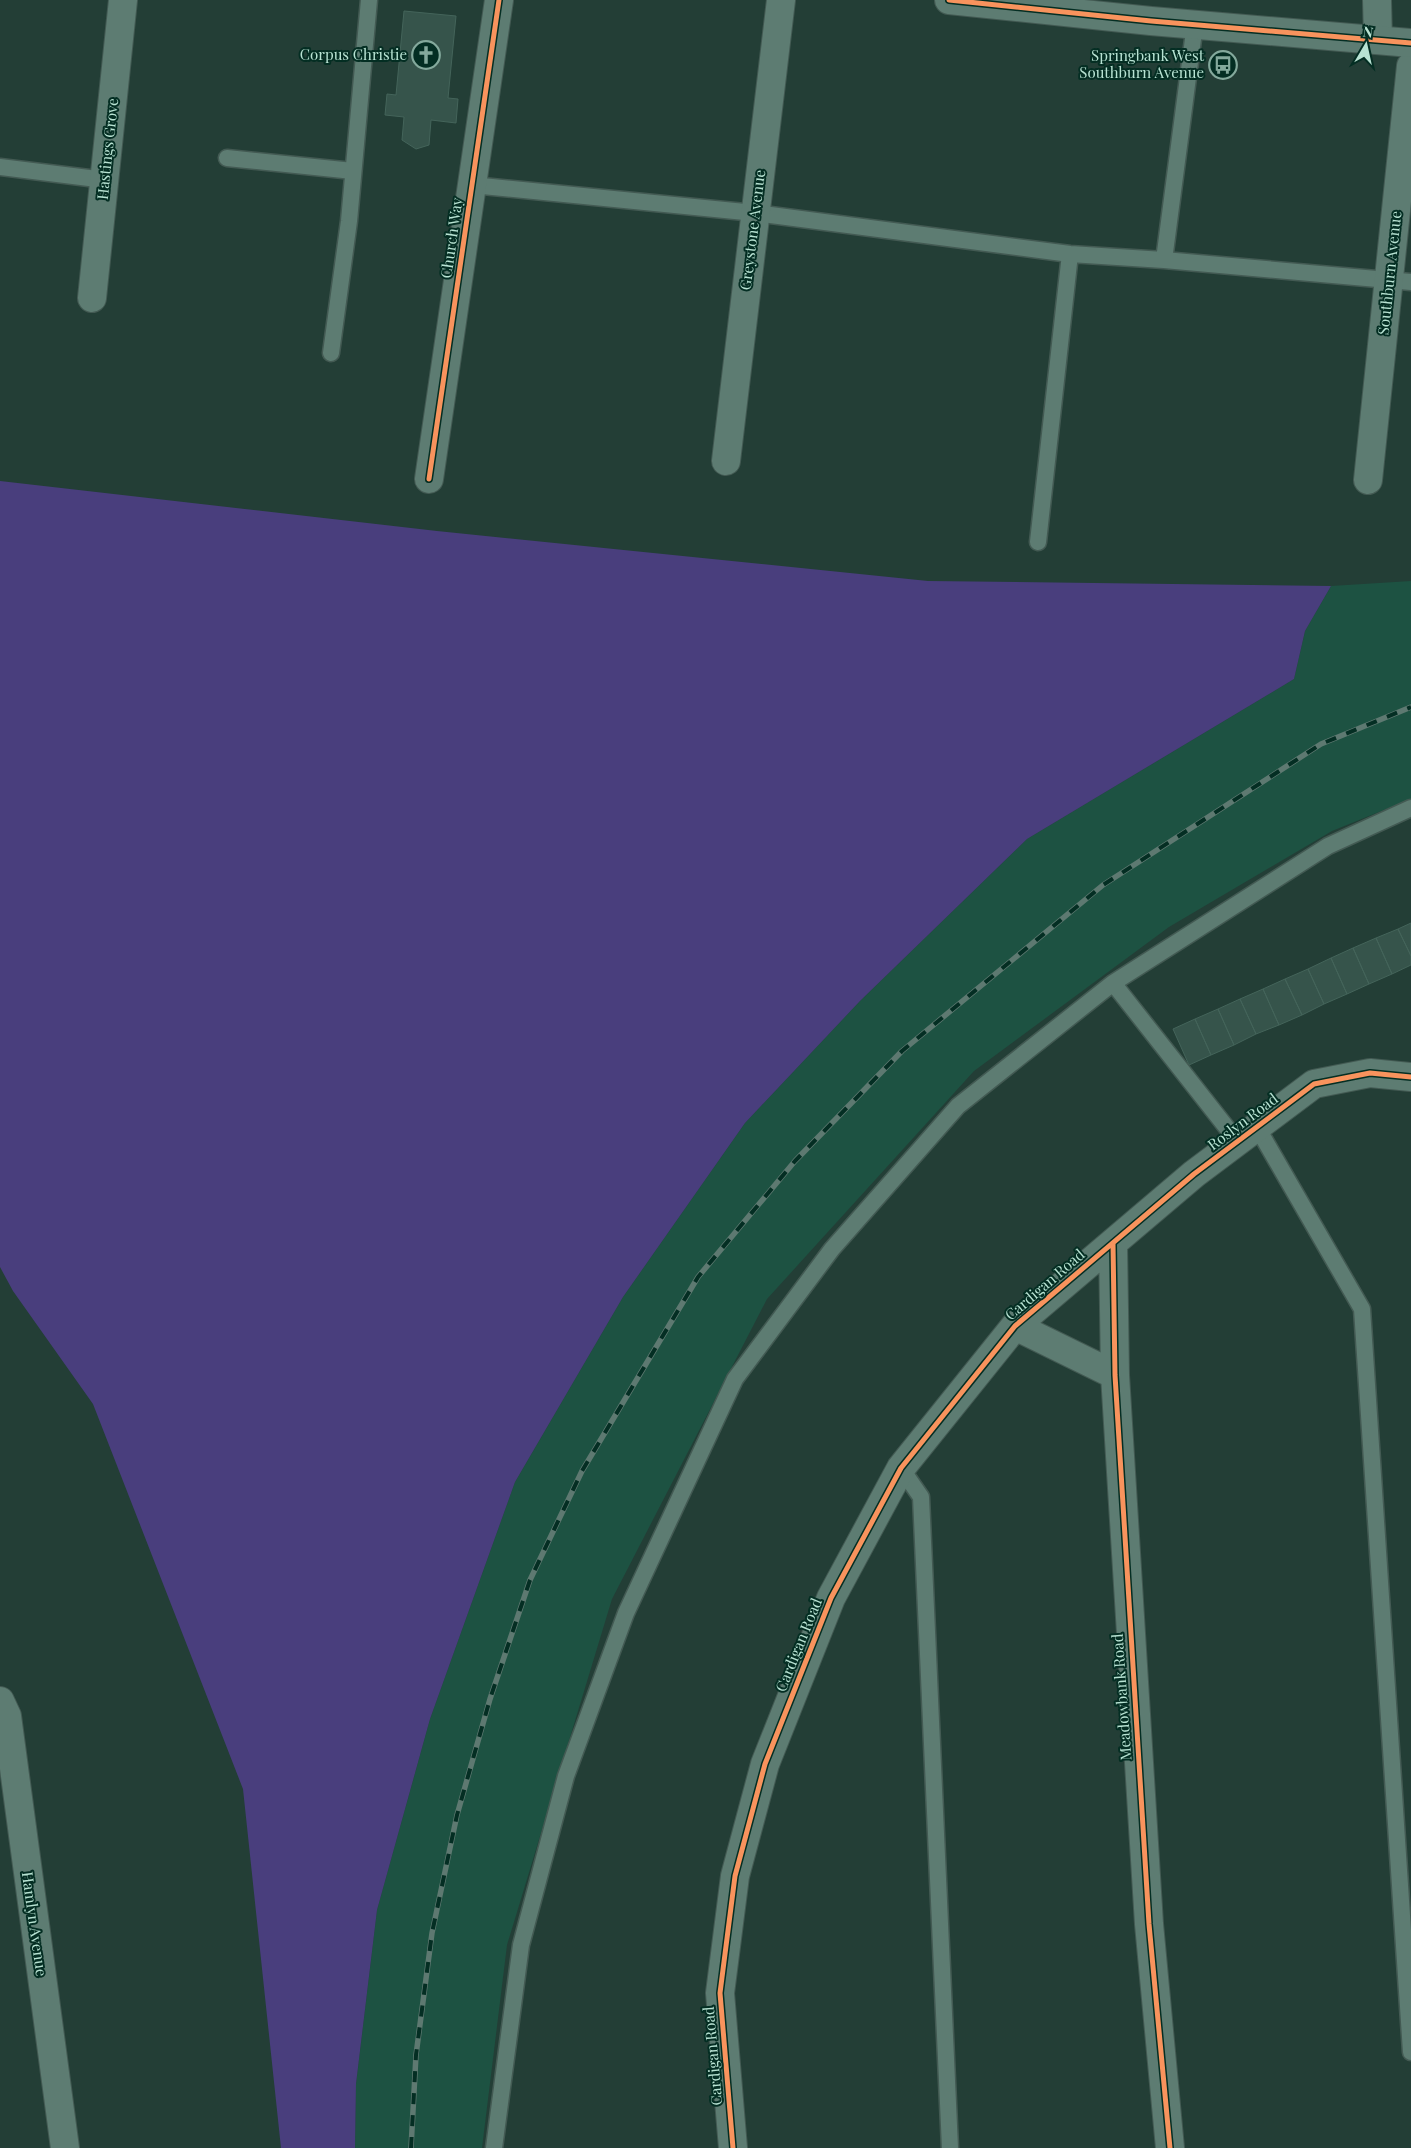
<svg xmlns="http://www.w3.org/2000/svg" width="1411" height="2148" font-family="'Playfair Display',serif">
<rect width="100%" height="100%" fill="#233e36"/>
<path fill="#1d5242" d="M1411 581V799L1332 831 1169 927 974 1071 767 1299 612 1599 507 1945 482 2148H355L356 2084 377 1910 430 1719 515 1482 623 1297 745 1123 860 1001 1027 839 1294 679 1305 631 1331 586Z"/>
<path fill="#493e7d" d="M0 481 437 531 928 581 1331 586 1305 631 1294 679 1027 839 860 1001 745 1123 623 1297 515 1482 430 1719 377 1910 356 2084 355 2148H281L243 1789 93 1404 13 1291 0 1267Z"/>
<path fill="#36544b" stroke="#44645a" d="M404 11 456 16 448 98 458 99 456 123 431 120 429 145 416 149 402 140 404 117 385 115 387 94 396 95Z
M1411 923V956L1398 929Z
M1398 929 1411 956V965L1392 974 1376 938Z
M1376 938 1392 974 1369 984 1353 948Z
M1353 948 1369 984 1347 994 1331 958Z
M1331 958 1347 994 1324 1004 1308 969Z
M1308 969 1324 1004 1302 1015 1285 979Z
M1285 979 1302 1015 1279 1025 1263 989Z
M1263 989 1279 1025 1256 1034 1240 999Z
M1240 999 1256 1034 1234 1045 1218 1009Z
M1218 1009 1234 1045 1211 1055 1195 1019Z
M1195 1019 1211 1055 1189 1065 1173 1029Z"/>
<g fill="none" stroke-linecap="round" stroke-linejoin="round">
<defs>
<path id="service" d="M227 158 353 171
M0 167 105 180
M472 185 755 213 1070 254 1164 260 1411 282
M1164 260 1195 24
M331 353 349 221 369 0
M1038 542 1070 254
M1113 983 1238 1142
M1257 1127 1362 1309 1411 2052
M901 1468 921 1497 950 2148
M494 2148 521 1945 566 1776 626 1613 735 1379 832 1249 958 1106 1113 983 1328 846 1411 808"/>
<path id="minor" d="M1377 0 1378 40
M92 298 123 0
M726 461 781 0
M429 479 499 0
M1368 480 1411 66
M1113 1243 1115 1375 1149 1924 1170 2148
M1015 1326 1115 1375
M0 1701 7 1716 65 2148
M733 2148 720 1993 735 1876 765 1764 831 1598 901 1468 1015 1326 1194 1174 1314 1084 1370 1073 1411 1077"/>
<path id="tertiary" d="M949 0 1151 21 1411 43"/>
</defs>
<use href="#service" stroke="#435a53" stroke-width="19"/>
<use href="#minor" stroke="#435a53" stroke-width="30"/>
<use href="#tertiary" stroke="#435a53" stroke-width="30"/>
<use href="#service" stroke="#5d7c72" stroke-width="16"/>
<use href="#minor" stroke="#5d7c72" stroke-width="28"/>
<use href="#tertiary" stroke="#5d7c72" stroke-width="28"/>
<defs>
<path id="rail" d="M411 2148 416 2055 432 1933 457 1815 490 1699 530 1580 582 1471 698 1277 795 1161 902 1051 1103 885 1321 744 1411 707"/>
</defs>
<use href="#rail" stroke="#5e7971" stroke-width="5.5"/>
<use href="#rail" stroke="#042e23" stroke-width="4" stroke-dasharray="11" stroke-linecap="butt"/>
<defs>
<path id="cycleway" d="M949 0 1151 21 1411 43
M429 479 499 0
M1113 1243 1115 1375 1149 1924 1170 2148
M733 2148 720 1993 735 1876 765 1764 831 1598 901 1468 1015 1326 1194 1174 1314 1084 1370 1073 1411 1077"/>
</defs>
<use href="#cycleway" stroke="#042e23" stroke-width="8"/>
<use href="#cycleway" stroke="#f8935d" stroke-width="5"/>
</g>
<defs>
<symbol id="church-ring" viewBox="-11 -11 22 22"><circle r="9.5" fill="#042e23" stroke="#84a99c" stroke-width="1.5"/><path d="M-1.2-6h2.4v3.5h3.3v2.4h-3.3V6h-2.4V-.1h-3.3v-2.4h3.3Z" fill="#84a99c"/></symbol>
<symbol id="bus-ring" viewBox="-11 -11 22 22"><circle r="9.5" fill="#042e23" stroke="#84a99c" stroke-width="1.5"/><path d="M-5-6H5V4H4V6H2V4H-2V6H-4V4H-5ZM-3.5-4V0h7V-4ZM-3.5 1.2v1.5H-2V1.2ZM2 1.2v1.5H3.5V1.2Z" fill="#84a99c"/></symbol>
</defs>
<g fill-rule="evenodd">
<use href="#church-ring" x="410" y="39" width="32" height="32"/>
<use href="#bus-ring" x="1207" y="49" width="32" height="32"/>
</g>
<g text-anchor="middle" stroke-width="4" stroke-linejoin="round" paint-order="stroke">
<g font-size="15" fill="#b8e3d3" stroke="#042e23" text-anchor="end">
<text x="407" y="60">Corpus Christie</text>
<text x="1204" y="61">Springbank West<tspan x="1204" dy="17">Southburn Avenue</tspan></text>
</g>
<g font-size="15" fill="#b8e3d3" stroke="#042e23">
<text transform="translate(108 149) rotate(-84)" y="5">Hastings Grove</text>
<text transform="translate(753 230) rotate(-83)" y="5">Greystone Avenue</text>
<text transform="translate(452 238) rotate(-82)" y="5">Church Way</text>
<text transform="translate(1390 273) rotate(-84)" y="5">Southburn Avenue</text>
<text transform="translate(1243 1122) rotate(-37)" y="5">Roslyn Road</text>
<text transform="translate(1045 1285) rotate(-41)" y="5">Cardigan Road</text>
<text transform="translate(799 1645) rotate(-68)" y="5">Cardigan Road</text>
<text transform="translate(1122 1697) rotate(-94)" y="5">Meadowbank Road</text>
<text transform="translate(34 1924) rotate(82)" y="5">Hamlyn Avenue</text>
<text transform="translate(713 2056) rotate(-95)" y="5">Cardigan Road</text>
</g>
</g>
<g transform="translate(1366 45) rotate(9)" stroke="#042e23" stroke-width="4" paint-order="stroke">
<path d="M0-4L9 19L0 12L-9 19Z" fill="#b8e3d3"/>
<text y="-8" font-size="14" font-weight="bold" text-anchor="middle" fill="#b8e3d3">N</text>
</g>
</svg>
